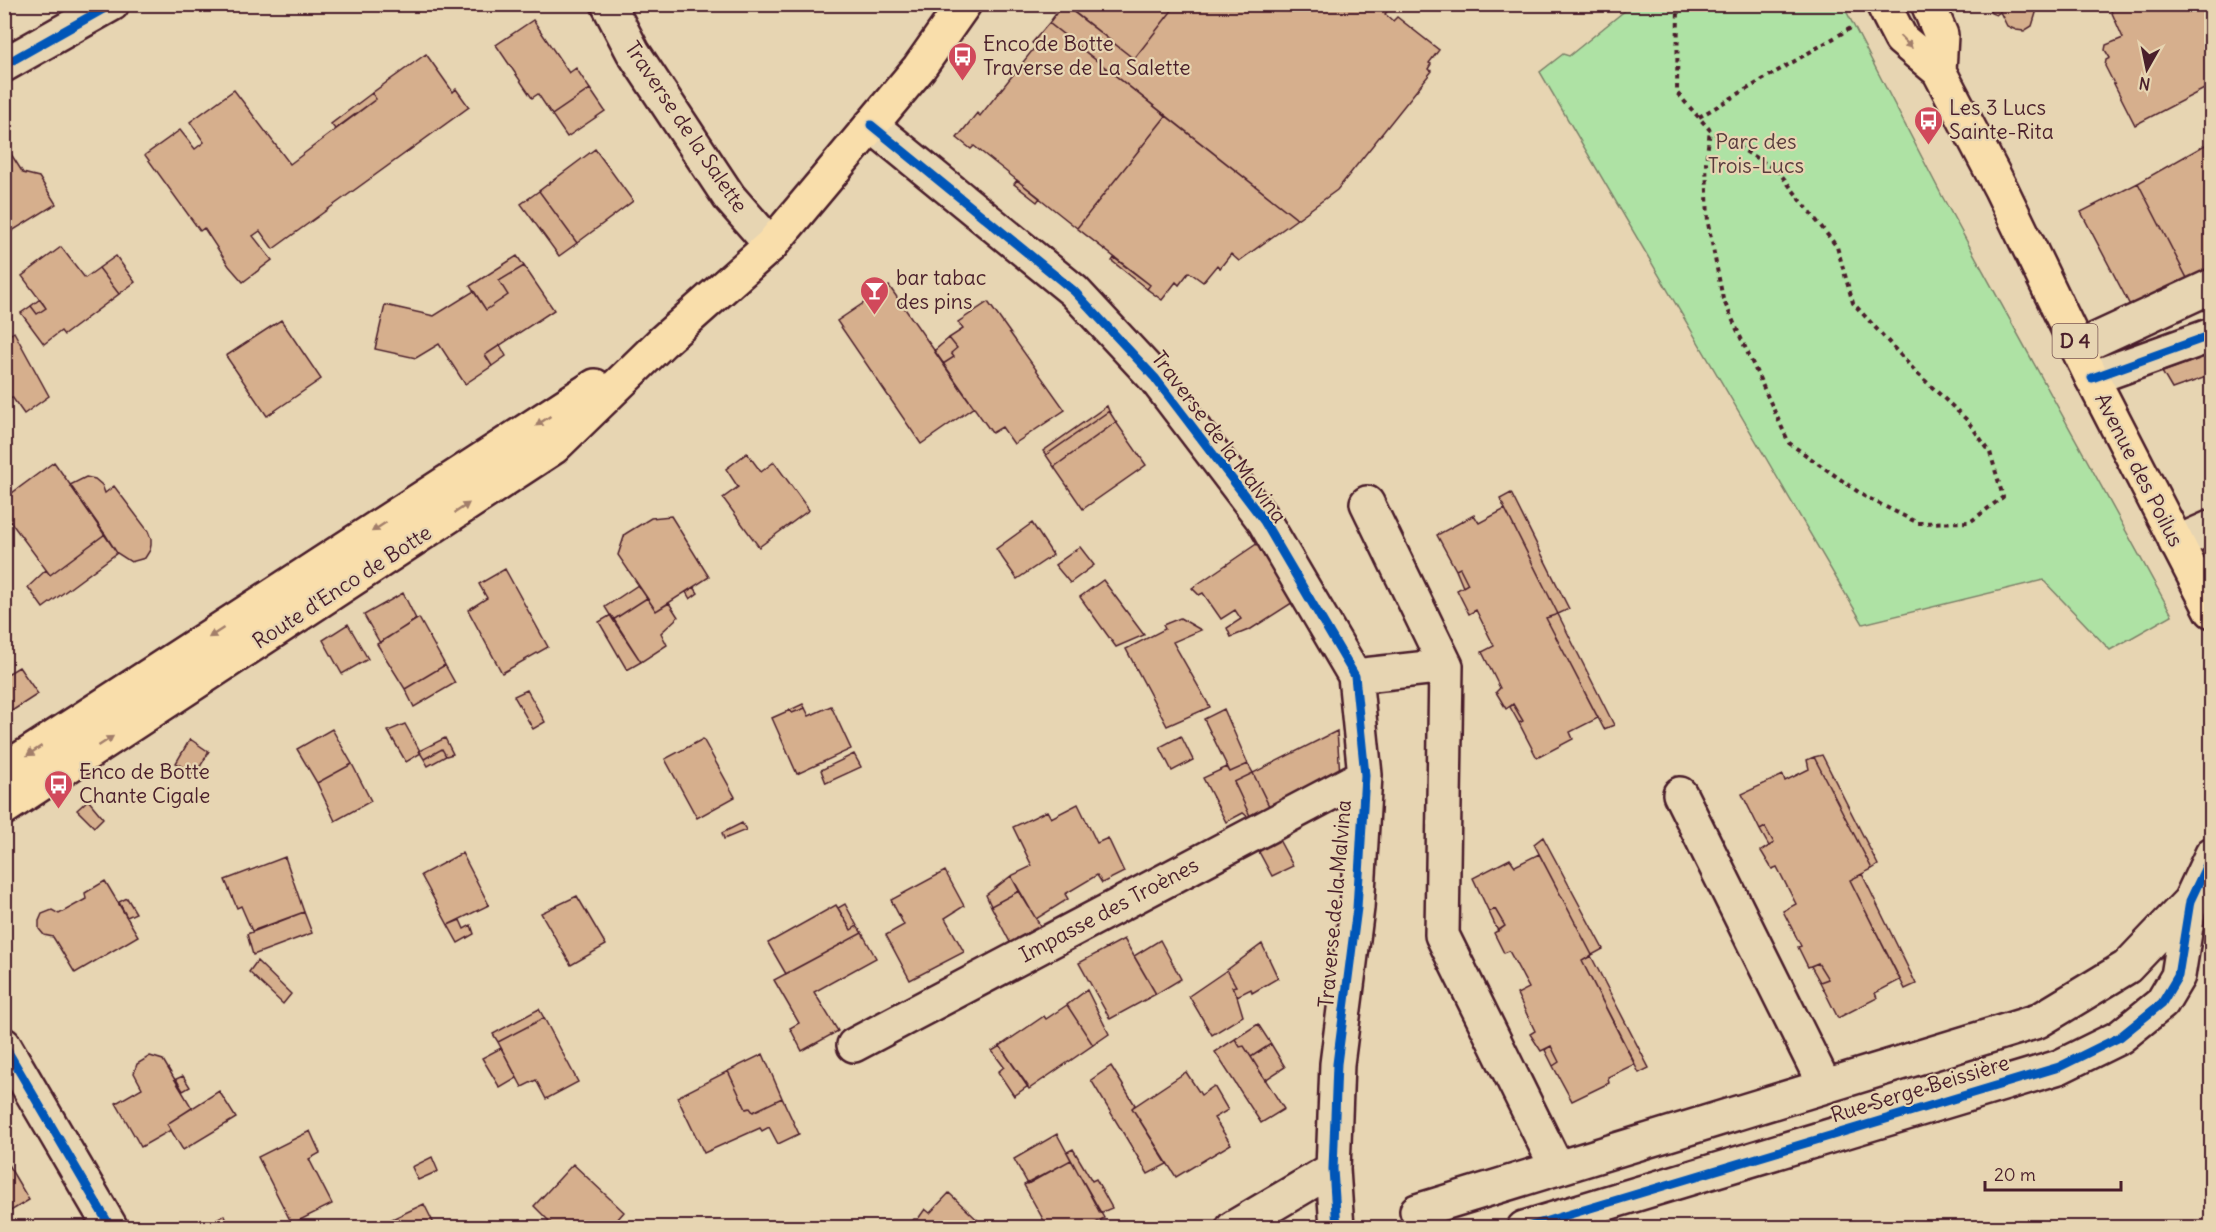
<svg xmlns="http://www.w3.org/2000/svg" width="2216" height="1232" font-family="Delius,sans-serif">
<rect width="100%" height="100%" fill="#e7d5b2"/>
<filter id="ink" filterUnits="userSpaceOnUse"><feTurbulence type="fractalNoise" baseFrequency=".0167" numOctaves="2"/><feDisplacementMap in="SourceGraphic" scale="12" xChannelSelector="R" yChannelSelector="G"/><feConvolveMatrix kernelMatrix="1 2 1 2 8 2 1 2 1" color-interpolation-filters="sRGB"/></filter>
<g filter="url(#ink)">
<path fill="#aee2a4" stroke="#7c8068" stroke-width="1.5" d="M1632 5H1843L1942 196 2172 615 2110 650 2043 580 1863 624 1540 72 1563 54 1569 56Z"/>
<path fill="#d6af8d" stroke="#4a1f2b" stroke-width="1.5" d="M1063 4 1134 59 1177 4H1381L1388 10 1385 14 1393 21 1397 17 1439 50 1429 63 1431 64 1428 69 1432 71 1337 190 1297 219 1049 23Z
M1064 4H1177L1134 59Z
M1987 4H2034L2036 13 2032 26 2024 31 2016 30 2007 26 2000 12 1996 15 1991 13Z
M2108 4H2210L2212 85 2135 125 2105 66 2106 60 2110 58 2105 50 2106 45 2123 38Z
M533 20 569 73 576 68 590 89 552 115 538 94 532 98 496 45Z
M1049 23 1166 116 1077 228 974 146 971 149 957 138 977 113 980 116 1036 46 1032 43Z
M426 54 453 92 456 89 469 107 273 249 260 231 253 236 272 260 243 282 229 266 204 228 200 231 145 155 180 130 195 149 204 142 190 122 234 90 290 164 376 99 372 93Z
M590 89 605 111 567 137 552 115Z
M372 93 376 99 335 129 331 124Z
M1166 116 1297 219 1239 261 1231 254 1220 268 1217 265 1203 282 1189 272 1179 285 1176 282 1162 300 1147 289 1150 285 1077 228Z
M2212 141V271L2189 282 2138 183Z
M4 143 23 173 39 177 56 204 4 236Z
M595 149 633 201 577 243 539 191Z
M1017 180 1040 198 1037 202 1014 184Z
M2138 183 2189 282 2133 311 2081 212Z
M539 191 577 243 559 256 521 204Z
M61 247 85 278 99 268 119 294 64 335 61 331 44 344 21 313 31 306 37 314 46 308 22 276Z
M116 256 135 282 119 294 99 268Z
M517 256 524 266 499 281 508 295 486 310 470 286Z
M1114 258 1150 285 1147 289 1112 261Z
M524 266 554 310 485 355 492 366 465 384 439 344 416 358 375 349 385 305 434 316 474 291 486 310 508 295 499 281Z
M889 286 974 407 921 444 837 321Z
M40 299 46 308 37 314 31 306Z
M988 302 1065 410 1014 444 1002 427 992 433 943 364 954 357 951 353 957 348 949 338 963 329 958 322Z
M281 320 321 379 267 416 226 356Z
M14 332 49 396 24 414 12 397 4 402V339Z
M949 338 957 348 951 353 954 357 943 364 934 351Z
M500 345 506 356 492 366 485 355Z
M2207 356 2212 369V375L2172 389 2162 372Z
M1107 406 1109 411 1046 455 1043 451Z
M1109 411 1116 422 1054 467 1046 455Z
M1116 422 1146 465 1083 509 1054 467Z
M747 453 761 472 774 462 809 510 759 547 723 498 738 487 726 469Z
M54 462 105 534 50 575 4 513V499Z
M86 477 95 479 102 485 105 493 114 486 148 531 151 539V545L150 550 145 558 131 562 117 553 70 485Z
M1511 493 1569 609 1558 614 1500 499Z
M1505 509 1558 614 1546 618 1598 718 1570 732 1573 739 1537 758 1519 723 1523 721 1513 704 1506 709 1496 692 1500 688 1482 652 1494 646 1476 610 1469 614 1457 590 1468 584 1460 568 1456 570 1437 535 1474 515 1479 523Z
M671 516 709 577 656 611 618 555 625 534 651 518Z
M1032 523 1053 555 1017 579 996 549Z
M105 534 117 553 43 608 28 587 46 570 50 575Z
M1258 543 1298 599 1251 629 1231 637 1227 628 1241 619 1235 610 1221 619 1203 593 1199 595 1192 588Z
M1080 547 1094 565 1070 583 1055 565Z
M1460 568 1468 584 1463 587 1456 570Z
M505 569 548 647 502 673 468 610 487 598 479 584Z
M1103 580 1144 635 1116 647 1080 597Z
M638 585 647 598 613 620 605 607Z
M694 587 698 593 690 599 686 592Z
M403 593 416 619 380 643 364 615Z
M647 598 656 611 669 603 678 617 661 633 667 645 641 662 613 620Z
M1558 614 1614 725 1604 729 1546 618Z
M611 615 641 662 627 670 599 622Z
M419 618 445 665 405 689 377 644Z
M1180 618 1201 630 1173 642 1210 707 1167 726 1126 649 1165 629 1163 625Z
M348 624 368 659 342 674 323 640Z
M445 665 455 683 414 707 405 689Z
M19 667 38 694 4 716V676Z
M527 690 545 722 533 729 514 696Z
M803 704 805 708 792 713 790 710Z
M1513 704 1523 721 1519 723 1510 707Z
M831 706 851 749 797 774 772 718 790 710 792 713 805 708 809 716Z
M1224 709 1248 764 1230 772 1204 719Z
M405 724 421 753 406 762 388 731Z
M332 729 352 764 317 783 297 749Z
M1337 731 1340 775 1271 810 1253 773Z
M1181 736 1193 760 1172 771 1160 747Z
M445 738 453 754 446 756 442 749 424 759 419 751Z
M190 739 209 752 195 775 176 763Z
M703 739 735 797 697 818 665 759Z
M442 749 446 756 428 766 424 759Z
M854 754 861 767 826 783 821 770Z
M1822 755 1878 865 1872 869 1814 757Z
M1814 757 1872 869 1850 880 1900 980 1875 993 1877 998 1838 1018 1820 982 1828 979 1818 963 1808 967 1798 947 1801 946 1783 911 1796 904 1777 867 1772 869 1761 851 1774 843 1765 827 1760 830 1742 794 1783 775 1785 781 1809 769 1807 760Z
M352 764 371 801 335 821 317 783Z
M1248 764 1253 773 1234 782 1252 820 1243 813 1226 822 1203 778 1227 767 1230 772Z
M1253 773 1271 810 1252 820 1234 782Z
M88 800 103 818 94 827 77 810Z
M1078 804 1097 843 1108 838 1124 872 1102 883 1097 875 1065 894 1068 899 1036 919 1011 876 1032 866 1013 827 1047 811 1051 818Z
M742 823 746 830 724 839 722 833Z
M1765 827 1774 843 1769 846 1760 830Z
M1543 837 1603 949 1592 955 1534 844Z
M1278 838 1293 866 1272 876 1258 850Z
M462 853 489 905 448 925 421 875Z
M1539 854 1592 955 1582 961 1635 1064 1608 1077 1609 1083 1572 1101 1553 1066 1559 1062 1551 1046 1541 1051 1530 1034 1535 1031 1517 994 1529 988 1509 951 1504 953 1494 933 1505 926 1495 909 1489 912 1473 878 1510 859 1515 866Z
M285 857 304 912 252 931 241 906 237 908 225 880Z
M945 871 964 906 945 918 964 952 910 980 886 935 904 925 891 900Z
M1862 874 1916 984 1905 989 1850 880Z
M1011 876 1019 891 991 906 986 895Z
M105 881 138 936 75 973 53 937 44 935 39 929V921L42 914 52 910 59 914 86 899 85 893Z
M1019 891 1041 927 1011 944 991 906Z
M577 896 606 945 571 965 541 913Z
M127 898 136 913 127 917 119 902Z
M845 904 857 926 851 930 838 908Z
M836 905 851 930 857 926 862 933 786 974 768 943Z
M1495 909 1505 926 1498 931 1489 912Z
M304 912 312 933 253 955 247 934Z
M460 920 464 929 471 925 474 934 458 943 448 925Z
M862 933 876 958 814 992 838 1031 802 1051 790 1028 799 1023 774 980Z
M1124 939 1156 994 1110 1019 1079 963Z
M1160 940 1181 979 1156 994 1134 956Z
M1262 944 1278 978 1252 993 1251 989 1237 996 1232 987 1236 986 1227 970Z
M1591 956 1649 1068 1639 1073 1582 961Z
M257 961 291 994 283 1004 249 972Z
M1818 963 1828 979 1820 982 1811 966Z
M1227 970 1236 986 1232 987 1237 996 1243 1016 1212 1035 1189 996Z
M1087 990 1109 1034 1093 1045 1067 1005Z
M1067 1005 1093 1045 1029 1089 1000 1046 1044 1016 1046 1019Z
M539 1009 544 1018 498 1042 493 1034Z
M544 1018 578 1082 546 1099 536 1080 522 1087 498 1042Z
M1258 1024 1271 1044 1251 1057 1244 1046 1240 1047 1235 1039Z
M1235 1039 1240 1047 1244 1046 1284 1109 1261 1123 1215 1052Z
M1271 1044 1285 1067 1265 1080 1251 1057Z
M1000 1046 1028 1086 1014 1096 998 1072 1004 1067 992 1051Z
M1551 1046 1559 1062 1553 1066 1545 1050Z
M501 1048 517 1078 500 1088 482 1058Z
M763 1054 782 1098 753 1112 750 1108 746 1109 728 1071Z
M150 1056 163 1060 192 1108 167 1124 171 1130 141 1147 116 1103 142 1088 134 1073 137 1064Z
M1111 1066 1135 1105 1132 1108 1167 1164 1148 1174 1091 1080Z
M728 1071 746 1109 750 1108 753 1112 782 1098 799 1134 778 1144 769 1127 762 1131 760 1128 704 1153 677 1097Z
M1186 1072 1201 1095 1214 1086 1228 1110 1214 1118 1231 1144 1176 1177 1132 1108Z
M183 1076 190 1087 183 1091 176 1079Z
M219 1091 236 1118 183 1150 167 1124Z
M310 1131 320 1153 309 1159 332 1204 292 1224 258 1157Z
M1057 1134 1071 1160 1028 1184 1014 1159Z
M1073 1149 1092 1181 1096 1179 1112 1208 1100 1213 1067 1152Z
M432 1157 438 1171 418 1180 412 1167Z
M4 1158 29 1200 4 1215Z
M1071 1160 1104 1218 1088 1228H1048L1024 1185Z
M573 1164 624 1212 610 1228H556L534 1206Z
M949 1193 986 1228H906L914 1219H918L925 1209 930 1213Z
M424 1204 436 1228H376L375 1227Z
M224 1215 230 1228H199Z"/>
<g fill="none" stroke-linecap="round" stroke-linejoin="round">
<defs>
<path id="minor" d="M608 4 633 52 729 197 771 245
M4 65 112 4
M871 125 1074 291 1155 378 1264 521 1355 676 1365 775 1357 908 1337 1064 1333 1169 1337 1228
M2078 348 2212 286
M2092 378 2212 335
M1367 503 1446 666 1442 935 1557 1168
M2176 543 2212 527
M1355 676 1446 666
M1680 794 1825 1086
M4 1045 111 1228
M854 1045 1365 775
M1417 1211 2038 1021 2127 967 2190 901
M1233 1228 1333 1169
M1524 1228 2059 1067 2120 1037 2162 1003 2178 976 2190 901 2212 854"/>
<path id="major" d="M1883 4 1901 39 1939 71 2001 189 2092 378 2212 611
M1928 4 1941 35 1939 71
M4 770 595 386
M4 808 554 447 662 342 771 245 919 68 964 4"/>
</defs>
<use href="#minor" stroke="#4a1f2b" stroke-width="38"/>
<use href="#major" stroke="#4a1f2b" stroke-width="38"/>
<path stroke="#4a1f2b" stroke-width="4" stroke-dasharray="4.5 4.5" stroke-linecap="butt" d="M1678 4 1677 93 1710 130 1778 171 1837 247 1853 303 1915 371 1967 420 1990 452 2003 497 1970 522 1918 523 1864 496 1789 443 1723 299 1708 223 1706 162 1710 130
M1699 117 1851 28"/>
<use href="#minor" stroke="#e7d5b2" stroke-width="33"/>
<use href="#major" stroke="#f9deab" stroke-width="33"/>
<defs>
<path id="cycleway" d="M4 65 112 4
M871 125 1074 291 1155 378 1264 521 1355 676 1365 775 1357 908 1337 1064 1333 1169 1337 1228
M2092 378 2212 335
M4 1045 111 1228
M1524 1228 2059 1067 2120 1037 2162 1003 2178 976 2190 901 2212 854"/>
</defs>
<use href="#cycleway" stroke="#e7d5b2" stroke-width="13"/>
<use href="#cycleway" stroke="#0057b8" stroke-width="9"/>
</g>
<defs><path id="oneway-solid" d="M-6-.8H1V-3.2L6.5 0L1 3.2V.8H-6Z" transform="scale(1.5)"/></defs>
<g fill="#a27e6b">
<use href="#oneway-solid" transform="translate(1906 42) rotate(45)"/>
<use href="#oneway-solid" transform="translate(543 421) rotate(146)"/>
<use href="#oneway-solid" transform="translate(462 508) rotate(-34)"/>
<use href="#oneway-solid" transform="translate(379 527) rotate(147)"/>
<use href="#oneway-solid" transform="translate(216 633) rotate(147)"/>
<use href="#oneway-solid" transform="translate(106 741) rotate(-33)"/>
<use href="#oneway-solid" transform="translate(34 751) rotate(147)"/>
</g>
</g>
<defs>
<symbol id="bus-pin" viewBox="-11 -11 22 30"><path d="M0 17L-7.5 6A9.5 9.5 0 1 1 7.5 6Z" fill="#d1495b" stroke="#e7d5b2"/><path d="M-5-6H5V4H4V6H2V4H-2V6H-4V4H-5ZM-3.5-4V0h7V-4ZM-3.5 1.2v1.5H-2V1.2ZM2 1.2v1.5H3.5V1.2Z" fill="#fff"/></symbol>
<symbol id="bar-pin" viewBox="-11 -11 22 30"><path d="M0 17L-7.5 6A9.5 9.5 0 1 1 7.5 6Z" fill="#d1495b" stroke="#e7d5b2"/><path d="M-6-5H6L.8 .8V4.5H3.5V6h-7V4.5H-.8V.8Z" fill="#fff"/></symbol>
</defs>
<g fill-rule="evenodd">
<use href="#bus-pin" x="946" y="40" width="33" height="45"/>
<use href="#bus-pin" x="1912" y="104" width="33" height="45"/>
<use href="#bar-pin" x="858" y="274" width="33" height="45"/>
<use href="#bus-pin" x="42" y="768" width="33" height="45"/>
</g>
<g text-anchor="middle" stroke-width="4.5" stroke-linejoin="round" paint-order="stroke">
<rect fill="#e7d5b2" stroke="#795654" stroke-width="1.5" x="2052.5" y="324" width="45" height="34" rx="4.5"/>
<g font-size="20" font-weight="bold" fill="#4a1f2b">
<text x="2075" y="348">D 4</text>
</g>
<g font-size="21" fill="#4a1f2b" stroke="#e7d5b2" text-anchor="start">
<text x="983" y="51">Enco de Botte<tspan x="983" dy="24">Traverse de La Salette</tspan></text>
<text x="1949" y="115">Les 3 Lucs<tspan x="1949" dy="24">Sainte-Rita</tspan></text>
<text x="896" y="285">bar tabac<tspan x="896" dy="24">des pins</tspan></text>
<text x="79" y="779">Enco de Botte<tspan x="79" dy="24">Chante Cigale</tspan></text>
</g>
<g font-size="21" fill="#4a1f2b" stroke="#e7d5b2">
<text transform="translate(686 127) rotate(56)" y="7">Traverse de la Salette</text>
<text transform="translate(1219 437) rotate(53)" y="7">Traverse de la Malvina</text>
<text transform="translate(2139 470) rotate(63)" y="7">Avenue des Poilus</text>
<text transform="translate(342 587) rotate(-33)" y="7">Route d'Enco de Botte</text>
<text transform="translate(1335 904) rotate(-85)" y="7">Traverse de la Malvina</text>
<text transform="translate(1109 910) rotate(-28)" y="7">Impasse des Troènes</text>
<text transform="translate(1920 1089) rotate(-17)" y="7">Rue Serge Beissière</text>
</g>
<g font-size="21" fill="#593c3d" stroke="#e7d5b2">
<text x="1756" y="149">Parc des<tspan x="1756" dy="24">Trois-Lucs</tspan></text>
</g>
</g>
<rect width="2216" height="1232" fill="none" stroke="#e7d5b2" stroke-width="24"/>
<rect x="12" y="12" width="2192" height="1208" fill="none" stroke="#4a1f2b" stroke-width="2" filter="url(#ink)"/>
<g transform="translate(2147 69) rotate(189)" stroke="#e7d5b2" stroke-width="4.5" paint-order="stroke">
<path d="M0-4.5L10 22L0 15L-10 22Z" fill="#4a1f2b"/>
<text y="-9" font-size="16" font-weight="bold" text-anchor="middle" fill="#4a1f2b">N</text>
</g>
<path d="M1985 1181v9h136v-9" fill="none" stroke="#4a1f2b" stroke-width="3"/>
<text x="1994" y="1181" font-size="18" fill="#4a1f2b" stroke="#e7d5b2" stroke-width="4.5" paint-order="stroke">20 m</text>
</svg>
